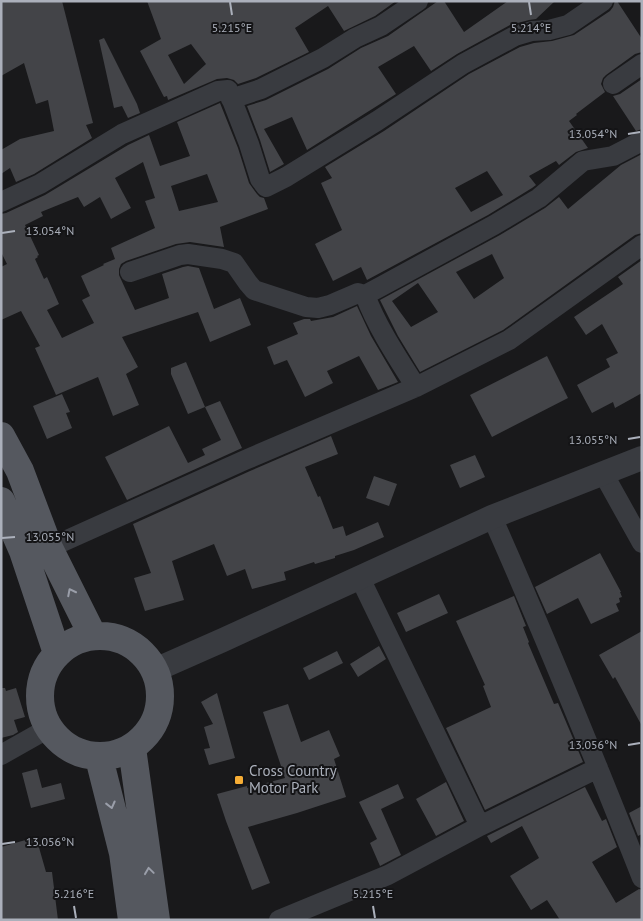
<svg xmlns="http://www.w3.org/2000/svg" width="643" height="921" font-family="'PT Sans',sans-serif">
<rect width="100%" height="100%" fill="#19191b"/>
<path fill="#434448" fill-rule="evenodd" d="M1 1H62L93 123 86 125 92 138 34 174 16 182 10 168 1 174V150L20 139 54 131 48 100 36 104 24 63 1 76Z
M147 1H396L375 16 344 31 328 6 295 28 309 52 256 78 238 84 234 80 227 78 217 79 168 100 167 96 164 97 140 51 161 39ZM191 44 206 64 184 84 168 55Z
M438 1H444L464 32 508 1H555L536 19 529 20 510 25 457 54 431 71 414 46 378 67 396 94 307 150 292 117 264 129 284 164 270 172 260 140 247 106 266 100 328 69 361 48 388 36Z
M615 1H617L642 39V52L635 54 606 75 603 78 601 84 605 92 576 114 577 115 569 121 588 148 576 152 559 165 556 161 529 176 536 185 532 188 488 215 367 280 361 267 333 281 315 244 342 230 321 183 332 178 325 167 384 131 469 74 520 47 534 43 552 41 574 35 610 11 613 7ZM487 171 503 195 471 212 455 188Z
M104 38 137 104 140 113 128 118 122 106 114 108 99 40Z
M642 79V129L636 131 613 96 620 94Z
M220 103 238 148 249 183 257 194 260 197 264 198 268 209 220 227 224 247 190 242 176 244 126 261 121 264 119 269V275L135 310 169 298 162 274 183 267 188 266 199 268 214 309 240 298 251 325 210 342 198 312 122 337 138 367 126 374 139 405 113 416 98 377 56 395 35 348 40 346 21 311 1 320V267L7 264 1 252V214L6 213 45 195 128 145 149 135 160 166 190 156 177 122ZM143 162 155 198 145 201 155 228 111 248 115 259 103 264 104 265 81 276 90 296 82 300 94 323 62 338 47 310 59 304 47 277 44 279 35 259 38 257 37 256 39 255 25 225 43 216 41 212 78 197 84 207 100 197 111 219 131 208 115 178ZM207 174 218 202 179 211 171 186Z
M642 154V233L635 235 503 330 420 372 398 336 380 300 500 235 545 208 559 197 568 209 621 165ZM492 254 504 278 474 299 456 272ZM418 283 438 312 411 327 392 301Z
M642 260V393L615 408 613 402 592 413 577 385 610 367 606 359 618 353 602 324 586 335 574 317 623 284 618 277Z
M357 306 371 336 398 382 378 390 359 356 327 371 333 383 305 397 287 360 274 365 267 347 298 334 293 323 304 319H310L311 321 333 317Z
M547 356 568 398 492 437 470 395Z
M186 362 205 407 188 414 171 374V368Z
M62 394 70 412 66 413 72 428 47 439 33 406Z
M220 401 242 448 127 500 105 457 169 426 188 463 205 455 202 449 221 440 205 407Z
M331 436 338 454 305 467 318 497 320 496 333 529 343 526 346 536 378 522 384 537 354 550 335 556V558L315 564 314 562 284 572 286 580 252 589 245 569 227 576 214 544 172 561 184 600 145 611 134 578 151 573 133 524 250 471Z
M475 455 485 477 460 488 450 465Z
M374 476 397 484 389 506 366 498Z
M600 553 621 592H620L622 597 619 598 620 602 616 604 619 611 591 624 578 598 547 614 535 587Z
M439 594 448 613 406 632 397 613Z
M514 596 526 626 523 627 529 642 528 643 554 704 558 703 583 762 485 810 446 728 491 707 483 686 485 685 456 621Z
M642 631V726L615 677 613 679 599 655Z
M379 646 386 659 358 677 350 664Z
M337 651 343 663 309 680 303 668Z
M1 688H5L6 691 16 688 25 717 14 720 18 732 13 735 1 738Z
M217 693 235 758 209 765 204 749 210 748 204 727 213 724 201 702Z
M288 704 301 742 329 730 340 756 334 759 346 797 297 813 248 827 270 883 252 890 226 821 217 794 247 786V788L285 778 263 712Z
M37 769 42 788 61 783 65 799 31 808 22 773Z
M446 782 464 821 436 836 416 799Z
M398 784 404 798 381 809 401 855 380 866 370 843 377 839 359 802Z
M585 787 602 821 606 819 617 847 592 862 616 903 639 889 642 890V920H560L547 900 531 910 510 876 539 858 522 826 491 843 487 836Z
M642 806V834L638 836 629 813Z
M36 837 46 872H52L58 920H1V847Z"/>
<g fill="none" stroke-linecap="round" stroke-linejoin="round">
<path stroke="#393b40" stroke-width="20" d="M613 84 642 64
M231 99 261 89 323 58 355 38 381 26 418 1
M1 202 40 184 122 134 218 91 228 90 249 144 260 179 266 187 286 177 377 121 463 64 515 36 532 31 549 30 568 25 603 1
M130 272 180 255 188 254 222 259 234 263 248 283 254 290 306 307 318 308 330 305 358 293 365 295 380 287 494 225 539 198 583 161 613 156 642 141
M365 295C377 327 397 357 416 387
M603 473 642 543
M492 517C545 636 594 757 642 878
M49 548 245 460 416 387 509 340 642 245
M360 578 480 826
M1 755 47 729
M279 920 388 875 480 826 598 768"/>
<path stroke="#393b40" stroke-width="24" d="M155 670 223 640 492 517 642 458"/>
<path stroke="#55585f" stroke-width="28" d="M1 436 20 471 49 548 93 636
M1 501 23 551 57 653
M40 696a60 60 0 1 1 120 0a60 60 0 1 1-120 0Z
M132 748 156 920
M99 758 123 853 132 920"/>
</g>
<defs><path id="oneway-chevron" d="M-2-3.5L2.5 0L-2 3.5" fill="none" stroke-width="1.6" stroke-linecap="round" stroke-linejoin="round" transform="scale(1.25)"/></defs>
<g stroke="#9a9ea9">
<use href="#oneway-chevron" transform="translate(71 592) rotate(-117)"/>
<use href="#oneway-chevron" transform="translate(111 805) rotate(76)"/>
<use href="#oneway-chevron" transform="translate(149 871) rotate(-98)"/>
</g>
<path fill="none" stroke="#abb0bb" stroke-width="2" d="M230 2 232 15M529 2 531 15M628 134 640 132M2 233 15 231M628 439 640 437M2 538 15 537M628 745 640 743M2 844 15 842M74 906 76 918M373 906 375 918"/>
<rect fill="#f6ad35" stroke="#141416" stroke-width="2" x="234" y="775" width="10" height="10" rx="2.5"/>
<g text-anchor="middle" stroke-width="4" stroke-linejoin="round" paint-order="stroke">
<g font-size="15" fill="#abb0bb" stroke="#141416" text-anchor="start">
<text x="249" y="776">Cross Country<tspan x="249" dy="17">Motor Park</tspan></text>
</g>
</g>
<g font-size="12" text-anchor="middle" fill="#abb0bb" stroke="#141416" stroke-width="4" stroke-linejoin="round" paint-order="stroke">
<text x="232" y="32">5.215°E</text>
<text x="531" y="32">5.214°E</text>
<text x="593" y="138">13.054°N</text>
<text x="50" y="235">13.054°N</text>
<text x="593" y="444">13.055°N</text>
<text x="50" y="541">13.055°N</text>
<text x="593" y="749">13.056°N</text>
<text x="50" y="846">13.056°N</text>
<text x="74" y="898">5.216°E</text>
<text x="373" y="898">5.215°E</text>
</g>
<rect width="643" height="921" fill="none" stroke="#abb0bb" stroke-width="5"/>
</svg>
